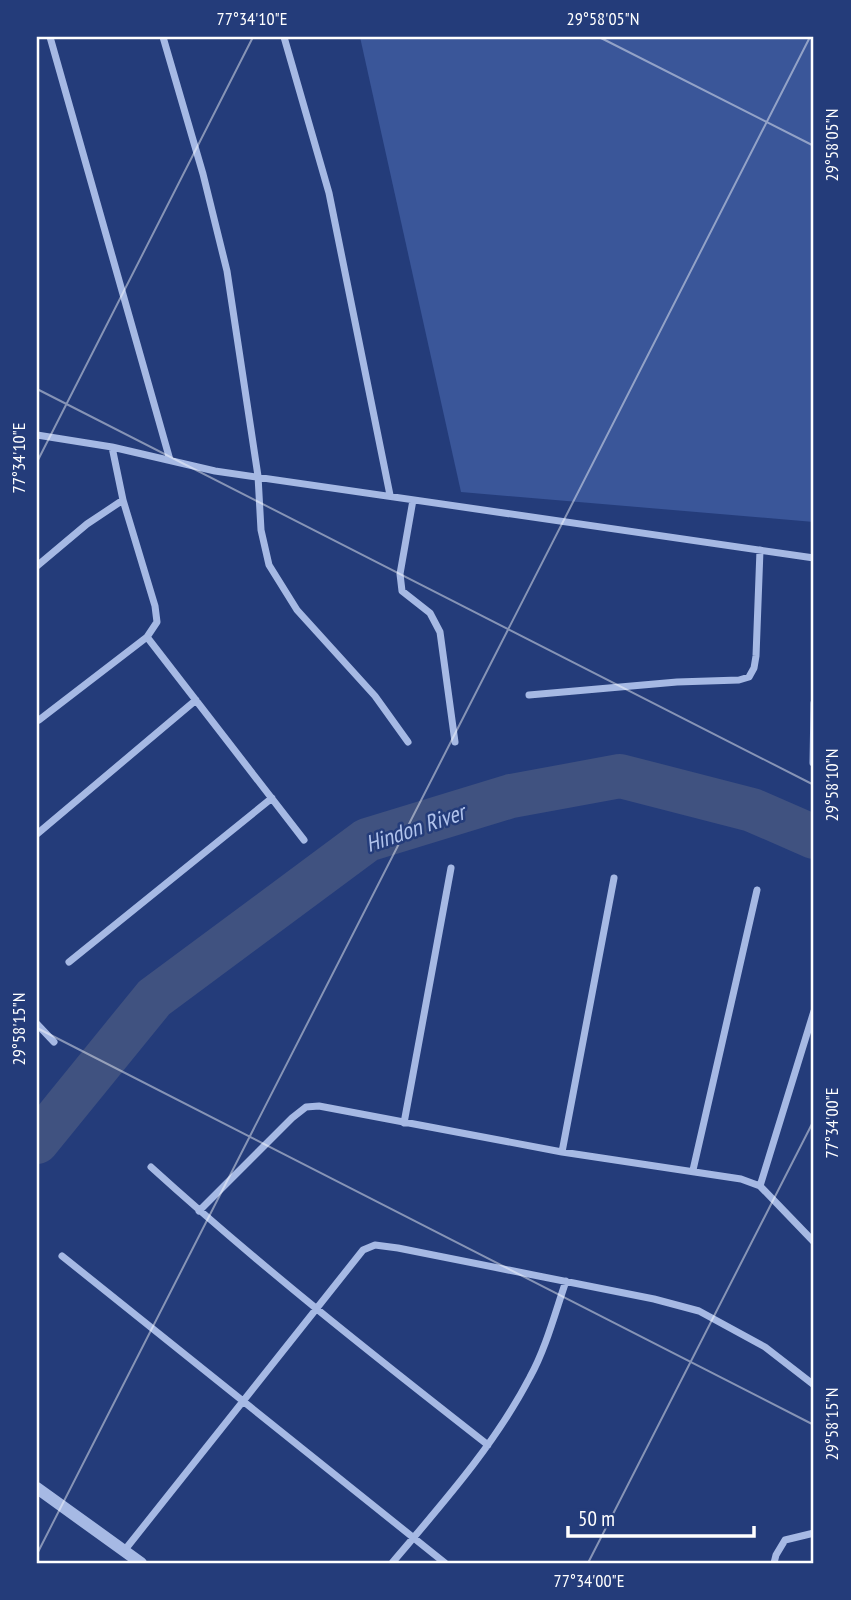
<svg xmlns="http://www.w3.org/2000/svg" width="851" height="1600" font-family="'PT Sans Narrow',sans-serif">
<rect width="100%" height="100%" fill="#243c7a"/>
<path fill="#3a5699" d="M360 37H814V522L461 492Z"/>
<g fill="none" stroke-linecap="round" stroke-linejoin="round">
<path stroke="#405280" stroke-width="44" d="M37 1142 154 998 367 840 511 796 620 776 752 810 814 837"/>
<path stroke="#a6b9e4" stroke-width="7" d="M50 37 170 460
M163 37 203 174 227 271 258 476 261 530 269 565 297 610 375 696 408 742
M284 37 329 193 390 495
M37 435 112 447 215 471 814 558
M413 500 400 574 402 591 430 613 440 632 455 742
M37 566 87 524 123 500
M147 637 304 840
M529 695 677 682 739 680 749 677 754 668 756 656 760 550
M39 720 147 637 157 622 155 606 123 500 112 447
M813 763 814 703
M37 834 196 700
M69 962 272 798
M37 1024 54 1042
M404 1123 451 868
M562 1152 614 878
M151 1167C259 1265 373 1355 488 1445
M693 1170 757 890
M760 1186 814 1011
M199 1211 292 1118 306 1107 319 1106 562 1152 741 1179 760 1186 814 1242
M62 1256 445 1563
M124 1551 363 1250 375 1245 398 1248 654 1299 699 1311 765 1347 814 1385
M392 1563C442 1504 494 1446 530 1377 546 1348 555 1313 566 1281
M774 1563 776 1555 785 1540 814 1533"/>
<path stroke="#a6b9e4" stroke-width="12" d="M37 1488 141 1563"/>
</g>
<path fill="none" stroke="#fff" stroke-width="2" stroke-opacity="0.45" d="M599 37 814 146M37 389 814 785M37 462 253 37M37 1028 814 1425M37 1554 810 37M588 1563 814 1120"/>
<g text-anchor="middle" stroke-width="5" stroke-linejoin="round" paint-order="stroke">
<g font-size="23" font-style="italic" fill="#b1c3ec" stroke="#243c7a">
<text transform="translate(415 828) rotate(-19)" y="8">Hindon River</text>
</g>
</g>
<rect width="851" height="1600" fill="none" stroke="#243c7a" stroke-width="77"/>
<path d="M568 1526v10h186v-10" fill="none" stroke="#ffffff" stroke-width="3.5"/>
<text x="578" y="1526" font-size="21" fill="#ffffff" stroke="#243c7a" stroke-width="5" paint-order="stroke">50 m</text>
<rect x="38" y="38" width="774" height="1524" fill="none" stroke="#fff" stroke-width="2.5"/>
<g font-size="18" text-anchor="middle" fill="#fff">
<text x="252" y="25">77°34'10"E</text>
<text x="603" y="25">29°58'05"N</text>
<text transform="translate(832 145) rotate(-90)" y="6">29°58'05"N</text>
<text transform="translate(19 458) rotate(-90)" y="6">77°34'10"E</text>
<text transform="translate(832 785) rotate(-90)" y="6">29°58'10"N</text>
<text transform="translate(19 1029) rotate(-90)" y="6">29°58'15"N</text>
<text transform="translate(832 1123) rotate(-90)" y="6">77°34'00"E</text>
<text transform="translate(832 1424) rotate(-90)" y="6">29°58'15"N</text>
<text x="589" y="1587">77°34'00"E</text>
</g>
</svg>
